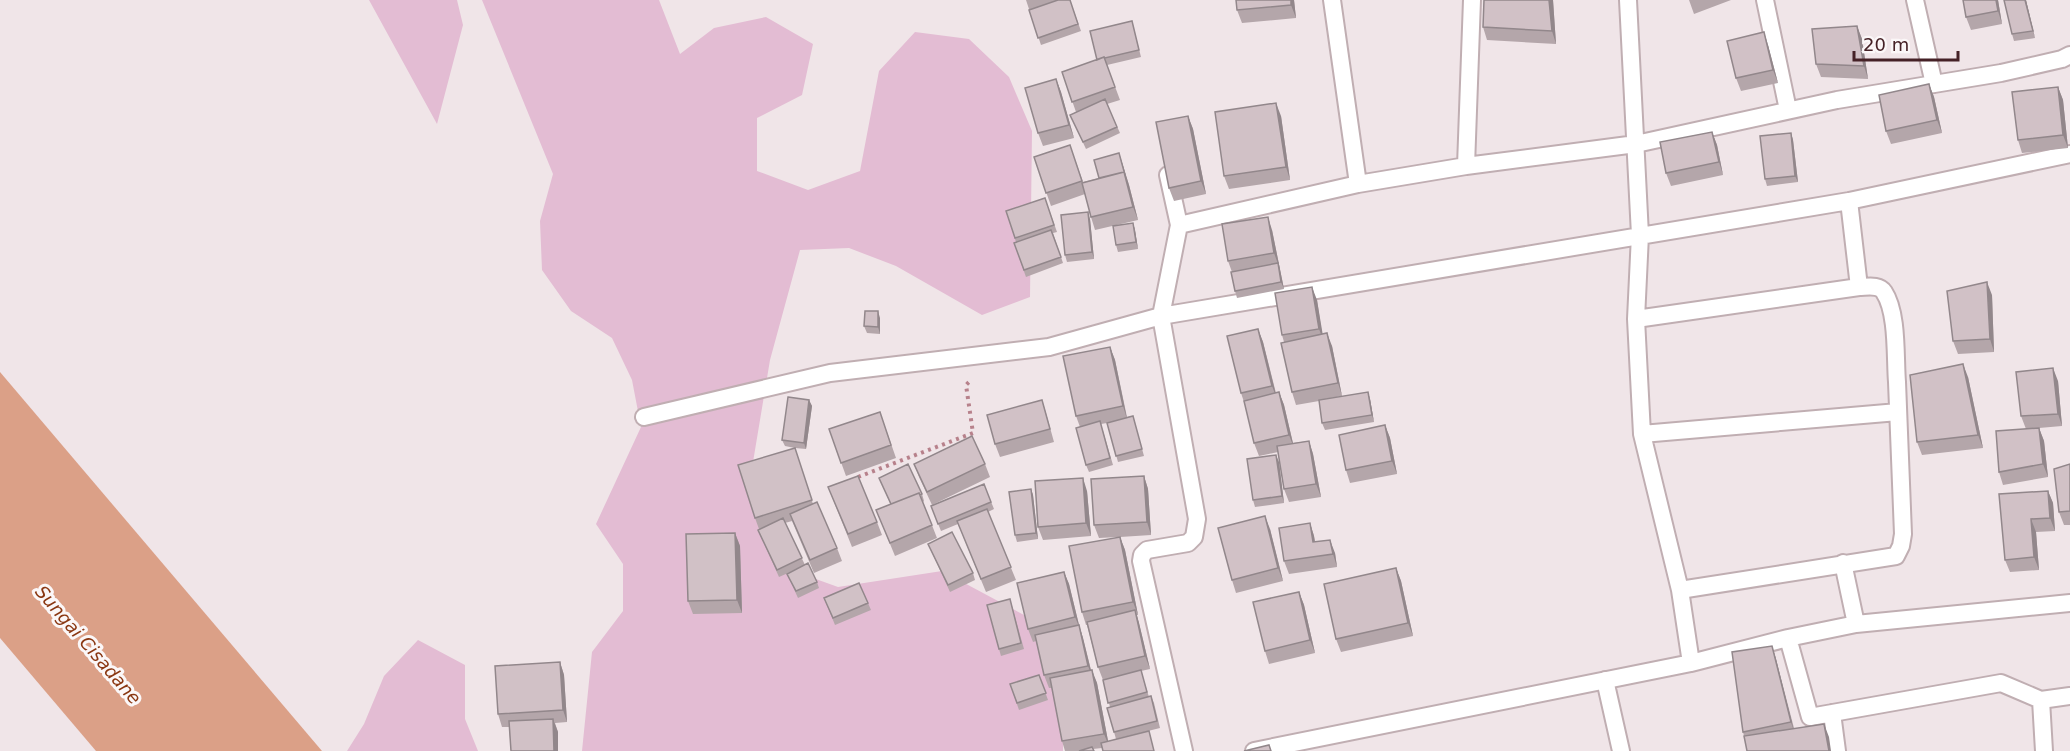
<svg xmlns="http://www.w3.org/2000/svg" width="2070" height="751" font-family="'DejaVu Sans',sans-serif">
<rect width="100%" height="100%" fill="#f0e5e8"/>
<path fill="#e3bcd3" d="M369 0H457L463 25 437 124Z
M482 0H659L680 54 714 28 766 17 813 44 802 95 757 118V171L808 190 860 171 879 71 915 32 969 39 1009 77 1032 131 1030 297 982 315 896 266 849 248 800 250 770 360 752 468 788 569 838 587 942 571 1039 623 1063 674V751H582L592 652 623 611V564L596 524 641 427 632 380 612 338 571 311 542 270 540 221 553 174Z
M418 640 465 665V719L478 751H347L364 724 384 676Z"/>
<path fill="#dba087" d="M0 372 322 751H96L0 638Z"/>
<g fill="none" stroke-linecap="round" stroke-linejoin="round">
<defs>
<path id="minor" d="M1332 0 1358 184
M1628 0 1640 235 1636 319 1642 434 1680 590 1691 663
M1765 0 1788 110
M1915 0 1934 84
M1466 166 1472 0
M1168 175 1179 225 1161 316 1197 519 1194 537 1188 543 1147 550 1142 555 1141 561 1184 751
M1179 225 1358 184 1466 166 1636 144 1837 100 2001 73 2062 59 2070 55
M1636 319 1859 287
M644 417 830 373 1049 347 1161 316 1849 201 2070 154
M1642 434 1898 412
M1843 563 1856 624
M1680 590 1896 556 1901 546 1903 534C1901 484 1899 433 1897 382 1895 358 1898 313 1884 292 1879 284 1867 287 1859 287L1849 201
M1788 638 1810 717 2001 683 2041 700 2044 751
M1605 680 1621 751
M2041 700 2070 696
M1832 713 1837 751
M1254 751 1691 663 1788 638 1856 624 2070 603"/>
</defs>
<use href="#minor" stroke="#c0aeb2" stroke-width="20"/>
<path stroke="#b7818b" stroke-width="4" stroke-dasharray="3 4.5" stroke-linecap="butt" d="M858 477 973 433 966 385 969 382"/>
<use href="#minor" stroke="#fff" stroke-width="16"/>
</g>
<path fill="#b4a6aa" d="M1026 0H1070L1081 31 1041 45Z
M1236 0H1294L1296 18 1242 23 1237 10Z
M1484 0H1553L1556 44 1487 40 1483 27Z
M1689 0H1731L1694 14Z
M1998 0 2002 24 1971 30 1966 17Z
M2026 0 2035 38 2014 41 2012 34Z
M1132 21 1141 57 1107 65 1120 100 1107 104 1120 133 1086 149 1070 115 1076 112 1062 72 1097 60Z
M1857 26 1862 39 1868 79 1821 77 1816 64Z
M1768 45 1778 83 1741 91 1736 78Z
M1056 79 1061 92 1074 138 1043 146 1038 133Z
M1929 84 1934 97 1942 133 1891 144 1886 131Z
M2058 87 2063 100 2068 148 2022 153 2018 140Z
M1188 116 1193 129 1206 194 1174 201 1169 188Z
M1281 116 1290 180 1229 189 1224 176Z
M1712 132 1717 145 1723 175 1671 186 1666 173Z
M1791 133 1793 140 1798 182 1767 186 1765 179Z
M1070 145 1083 182 1099 178 1119 153 1129 185 1138 220 1095 230 1091 217 1085 194 1051 206 1034 157Z
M1045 198 1057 232 1053 233 1063 263 1026 277 1014 243 1016 242 1006 211Z
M1090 219 1094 259 1067 262 1065 255Z
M1133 223 1135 230 1138 249 1118 252 1116 245Z
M1272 230 1284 289 1237 298 1235 291 1232 272 1228 261Z
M1992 295 1994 352 1958 354 1953 341Z
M1317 300 1322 334 1332 346 1342 396 1326 399H1370L1374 422 1325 430 1322 423 1319 401 1296 405 1292 392 1284 342 1282 335Z
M880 318V334L867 333 864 326Z
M1258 329 1263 342 1276 393 1279 392 1284 405 1293 443 1309 441 1313 454 1321 497 1289 502 1284 489 1278 452 1259 456 1254 443 1245 405 1241 393Z
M1110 347 1115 360 1127 417 1133 416 1144 456 1118 462 1107 423 1101 424 1113 465 1089 472 1086 465 1080 427 1076 416Z
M1968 377 1983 448 1922 455 1917 442Z
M2058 381 2062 426 2039 428 2044 441 2048 477 2003 485 1999 472 2026 429 2021 416Z
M809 400 812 406 806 449 795 448 813 504 837 548 842 561 814 573 792 521 785 523 805 565 817 582 819 588 798 598 787 574 804 566 779 577 761 537 758 530 759 529 755 518 795 448 785 446 782 440Z
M1042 400 1046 413 1054 442 1000 457 995 444Z
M880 412 896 458 846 476 829 429Z
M1385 425 1390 438 1397 474 1350 483 1346 470Z
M1279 462 1284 503 1255 507 1253 500Z
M914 464H985L990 477 932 505 919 477Z
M2070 464V525H2064L2059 512Z
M1144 476 1148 489 1151 535 1120 537 1125 550 1138 615H1137L1139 623 1150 669 1141 671 1149 697 1151 696 1154 703 1160 728 1116 739 1114 732 1110 707 1103 680 1098 667 1087 625H1086L1082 612 1118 537 1099 538 1094 525Z
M879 478 922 494 924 501 923 502 937 538 895 556 876 510 891 505Z
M984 484 994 509 988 512 1016 580 986 592 958 524 941 531 931 506Z
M828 487 877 522 882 535 852 547Z
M1031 489 1033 495 1038 539 1017 542 1015 535Z
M1087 491 1091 536 1043 540 1038 527Z
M2048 491 2053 503 2055 531 2036 532 2039 570 2010 572 2005 560Z
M1310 523 1314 536 1315 542 1335 553 1337 567 1289 574 1284 561Z
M1270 529 1283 581 1236 593 1232 580Z
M735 533 740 546 742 613 693 614 688 601Z
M928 544 973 573 975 580 950 592Z
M1396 568 1401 581 1413 636 1341 652 1336 639Z
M1064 572 1069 584 1079 625 1083 638 1091 670 1097 683 1108 741 1154 744 1102 748 1093 749 1094 751H1065L1062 741 1052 688H1049L1044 675 1036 641 1033 642 1028 629Z
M1299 592 1304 605 1315 653 1269 664 1265 651Z
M824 598 868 603 871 610 835 625Z
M1012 606 1024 649 1001 656 999 649Z
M1772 646 1776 659 1794 728 1829 737 1744 736 1743 732Z
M560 662 564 675 567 722 555 723 558 732V751H511L509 727H502L498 714Z
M1039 675 1048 700 1019 710 1010 684Z"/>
<path fill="#92878b" d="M1291 0H1294L1296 18 1291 5Z
M1549 0H1553L1556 44 1552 31Z
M1996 0H1998L2002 24 1998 11Z
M2025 0H2026L2035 38 2033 31Z
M1857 26 1862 39 1868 79 1864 66Z
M1764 32 1768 45 1778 83 1773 70Z
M1056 79 1061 92 1074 138 1069 125Z
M1929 84 1934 97 1942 133 1937 120Z
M2058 87 2063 100 2068 148 2063 135Z
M1276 103 1281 116 1290 180 1286 167Z
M1188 116 1193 129 1206 194 1201 181Z
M1712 132 1717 145 1723 175 1719 162Z
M1791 133 1793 140 1798 182 1795 176Z
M1119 153 1129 185 1138 220 1133 207Z
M1088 212 1090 219 1094 259 1092 252Z
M1268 217 1272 230 1284 289 1281 282 1278 264 1274 253Z
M1133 223 1135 230 1138 249 1136 242Z
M1987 282 1992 295 1994 352 1990 339Z
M1312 287 1317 300 1324 342 1319 329Z
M878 311 880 318V334L878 327Z
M1258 329 1263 342 1277 399 1272 386Z
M1327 333 1332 346 1342 396 1338 383Z
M1110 347 1115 360 1127 419 1123 406Z
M1963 364 1968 377 1983 448 1978 435Z
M2053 368 2058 381 2062 426 2058 414Z
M1279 392 1284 405 1294 448 1289 435Z
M1368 392 1370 399 1374 422 1372 415Z
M809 400 812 406 806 449 804 443Z
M1385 425 1390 438 1397 474 1392 461Z
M2039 428 2044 441 2048 477 2043 464Z
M1309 441 1313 454 1321 497 1316 484Z
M1276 455 1279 462 1284 503 1282 496Z
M1144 476 1148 489 1151 535 1147 522Z
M1083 478 1087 491 1091 536 1086 523Z
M1031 489 1033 495 1038 539 1036 533Z
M2048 491 2053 503 2055 531 2050 518Z
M1265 516 1270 529 1283 581 1278 568Z
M2031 519 2036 532 2039 570 2034 557Z
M1310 523 1314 536 1317 555 1313 542Z
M735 533 740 546 742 613 737 600Z
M1120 537 1125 550 1138 615 1133 602Z
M1330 540 1335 553 1337 567 1333 554Z
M1396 568 1401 581 1413 636 1408 623Z
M1064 572 1069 584 1079 625 1083 638 1093 679 1088 666 1080 629 1075 617Z
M1299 592 1304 605 1315 653 1310 640Z
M1135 610 1139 623 1150 669 1145 656Z
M1772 646 1776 659 1795 735 1791 722Z
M560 662 564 675 567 722 563 710Z
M1092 670 1097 683 1109 746 1104 734Z
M553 719 558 732V751H554Z
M1824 724 1829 737 1831 751H1829Z"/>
<path fill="#d1c1c6" stroke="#92878b" stroke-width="1.5" d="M1058 0H1070L1078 24 1038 38 1029 10Z
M1236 0H1291V5L1237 10Z
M1484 0H1549L1552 31 1483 27Z
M1963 0H1996L1998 11 1966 17Z
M2004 0H2025L2033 31 2012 34Z
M1132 21 1139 50 1105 58 1104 57 1097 60 1090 31Z
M1857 26 1864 66 1816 64 1812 29Z
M1764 32 1773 70 1736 78 1727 41Z
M1104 57 1115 87 1072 102 1062 72Z
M1056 79 1069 125 1038 133 1025 88Z
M1929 84 1937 120 1886 131 1879 95Z
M2058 87 2063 135 2018 140 2012 92Z
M1105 99 1117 127 1083 142 1070 115Z
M1276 103 1286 167 1224 176 1215 112Z
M1188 116 1201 181 1169 188 1156 122Z
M1712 132 1719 162 1666 173 1660 142Z
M1791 133 1795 176 1765 179 1760 136Z
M1070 145 1082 181 1046 193 1034 157Z
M1119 153 1125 175 1124 172 1099 178 1094 160Z
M1124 172 1133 207 1091 217 1082 183Z
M1045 198 1054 225 1015 238 1006 211Z
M1088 212 1092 252 1065 255 1061 215Z
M1268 217 1274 253 1228 261 1222 224Z
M1133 223 1136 242 1116 245 1113 226Z
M1051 230 1061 257 1024 270 1014 243Z
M1278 263 1281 282 1235 291 1231 272Z
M1987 282 1990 339 1953 341 1947 291Z
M1312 287 1319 329 1282 335 1275 293Z
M865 311H878V327L864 326Z
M1258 329 1272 386 1241 393 1227 336Z
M1327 333 1338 383 1292 392 1281 343Z
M1110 347 1123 406 1076 416 1063 356Z
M1963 364 1978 435 1917 442 1910 375Z
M2053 368 2058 414 2021 416 2016 372Z
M1279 392 1289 435 1254 443 1244 401Z
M1368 392 1372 415 1322 423 1319 400Z
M788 397 809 400 804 443 782 440Z
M1042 400 1050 429 995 444 987 415Z
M880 412 891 445 841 463 829 429Z
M1133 416 1142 449 1116 456 1107 423Z
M1100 421 1110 458 1086 465 1076 428Z
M1385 425 1392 461 1346 470 1339 435Z
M2039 428 2043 464 1999 472 1996 431Z
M972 436 985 464 927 492 914 464Z
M1309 441 1316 484 1284 489 1277 446Z
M795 448 812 500 755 518 738 465Z
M1276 455 1282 496 1253 500 1247 459Z
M908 464 922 494 920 495 919 493 891 504 879 478Z
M2070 464V511L2059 512 2054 469Z
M858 476 877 522 848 534 828 487Z
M1144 476 1147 522 1094 525 1091 479Z
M1083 478 1086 523 1038 527 1035 481Z
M984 484 991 502 938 524 931 506Z
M1031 489 1036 533 1015 535 1009 492Z
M2048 491 2050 518 2031 519 2034 557 2005 560 1999 494Z
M919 493 932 525 890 543 876 510Z
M817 502 837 548 810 560 790 514Z
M987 509 1011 567 981 579 957 521Z
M1265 516 1278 568 1232 580 1218 528Z
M783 518 802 558 777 570 758 530Z
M1310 523 1313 542 1330 540 1333 554 1284 561 1279 528Z
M952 532 973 573 948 585 928 544Z
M735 533 737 600 688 601 686 534Z
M1120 537 1133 602 1082 612 1069 546Z
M808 563 817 582 796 591 787 574Z
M1396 568 1408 623 1336 639 1324 584Z
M1064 572 1075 617 1028 629 1017 583Z
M859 583 868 603 833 618 824 598Z
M1299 592 1310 640 1265 651 1253 602Z
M1010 599 1021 643 999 649 987 605Z
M1135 610 1145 656 1098 667 1087 622Z
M1079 625 1088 666 1044 675 1035 635Z
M1772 646 1791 722 1743 732 1732 652Z
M560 662 563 710 498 714 495 666Z
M1092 670 1104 734 1062 741 1050 678Z
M1141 670 1147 692 1108 703 1103 680Z
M1039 675 1046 693 1017 703 1010 684Z
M1151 696 1157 721 1114 732 1107 708Z
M553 719 554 751H511L509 721Z
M1824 724 1829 751H1747L1744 736Z
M1149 731 1154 751H1103L1101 743Z
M1269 745 1271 751H1244Z
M1092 747 1094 751H1079Z"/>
<g text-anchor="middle" stroke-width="6" stroke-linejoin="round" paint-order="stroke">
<g font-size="18" font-style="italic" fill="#8a3712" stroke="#fbf7f8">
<text transform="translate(88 645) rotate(49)" y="6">Sungai Cisadane</text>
</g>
</g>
<path d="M1854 51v9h104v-9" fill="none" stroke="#452126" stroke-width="3"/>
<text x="1863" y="51" font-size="18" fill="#452126" stroke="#fbf7f8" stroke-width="4.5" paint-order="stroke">20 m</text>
</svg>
